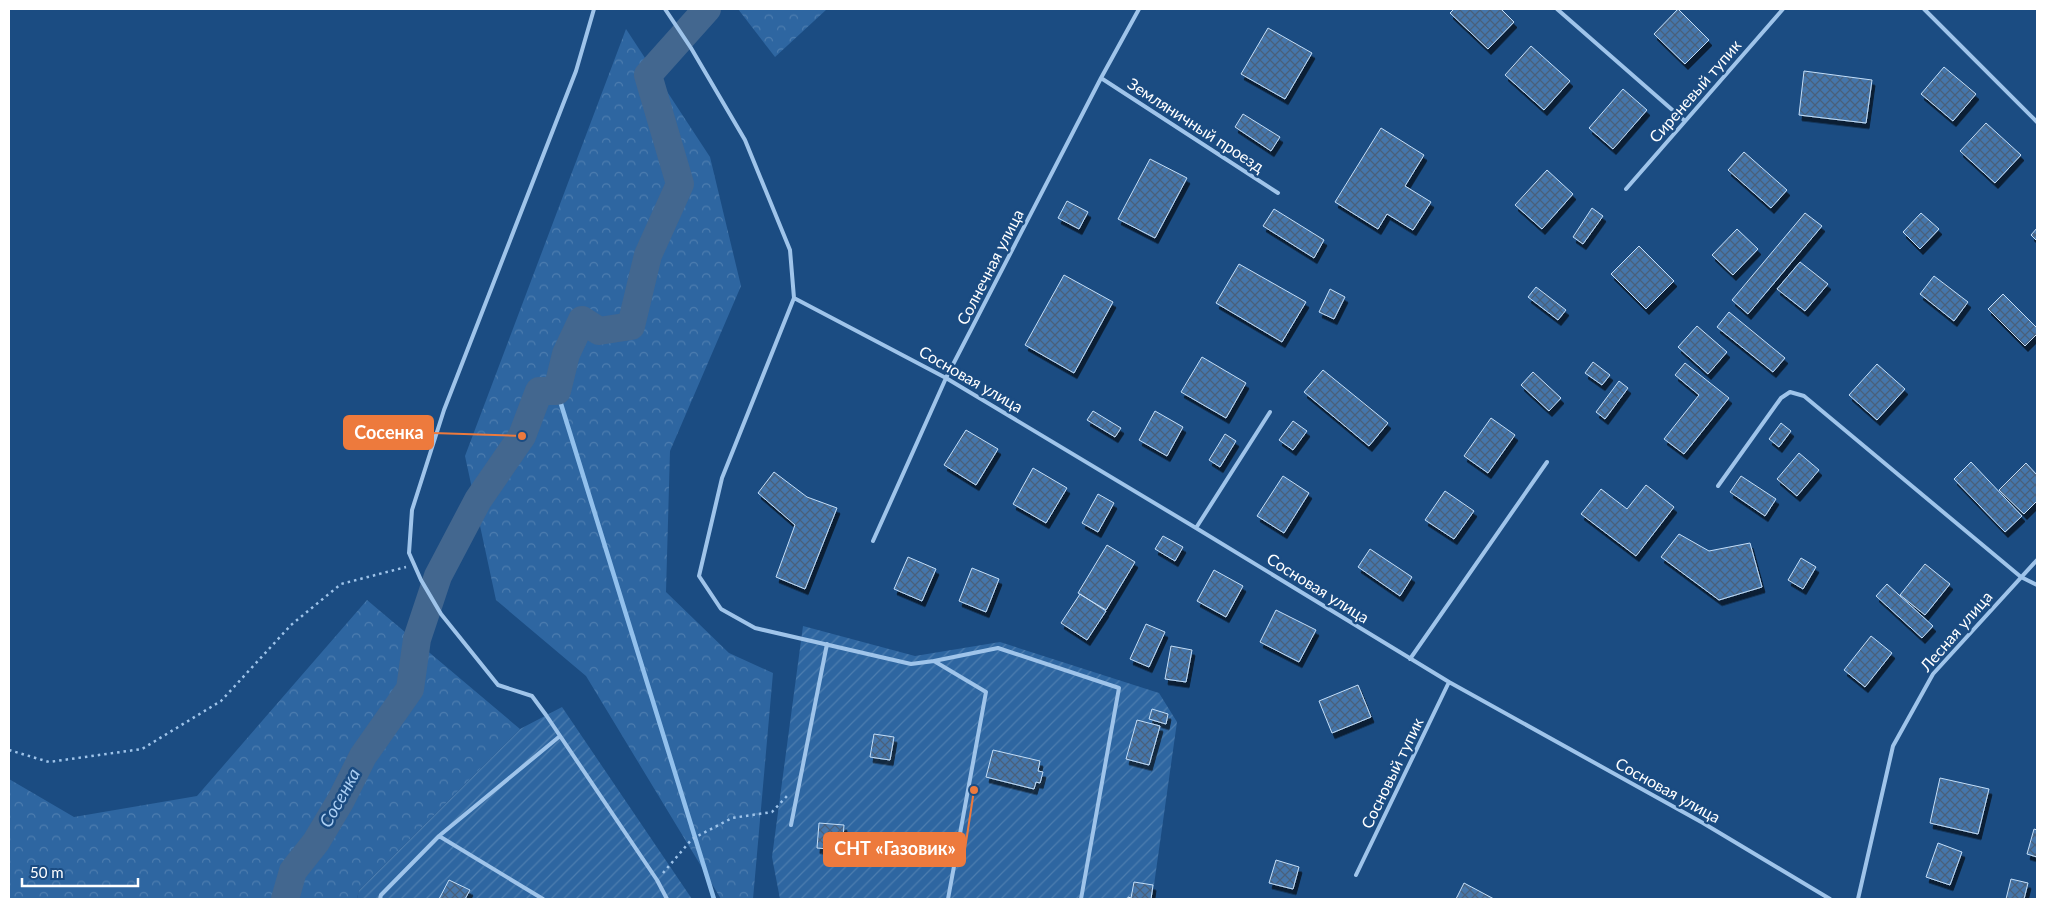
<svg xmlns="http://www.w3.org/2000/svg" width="2046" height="908" font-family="Lato,sans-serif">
<defs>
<pattern id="forest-crowns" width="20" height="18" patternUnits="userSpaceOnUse" patternTransform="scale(1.25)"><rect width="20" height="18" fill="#2e66a1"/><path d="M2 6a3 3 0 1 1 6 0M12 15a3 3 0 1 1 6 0" fill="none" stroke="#4d7daf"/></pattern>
<pattern id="garden-furrows" width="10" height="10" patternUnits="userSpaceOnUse" patternTransform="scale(1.25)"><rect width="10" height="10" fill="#2e66a1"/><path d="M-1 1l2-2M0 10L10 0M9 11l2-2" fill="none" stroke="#4d7daf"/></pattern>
<pattern id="building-cross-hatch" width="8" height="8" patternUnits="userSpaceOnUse" patternTransform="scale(1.25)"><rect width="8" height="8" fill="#4476ab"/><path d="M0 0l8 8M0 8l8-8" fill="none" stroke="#48617c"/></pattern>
<filter id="shadow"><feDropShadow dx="3" dy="5.5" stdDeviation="0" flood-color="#0009"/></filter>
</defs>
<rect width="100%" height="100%" fill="#1b4c82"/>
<path fill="url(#forest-crowns)" d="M738 9H827L775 57Z
M626 29 710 157 741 286 670 451 666 592 729 653 773 673 753 899H721L586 676 496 600 465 456Z
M367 600 520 729 359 890 357 899H9V779L74 817 197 796Z"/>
<path fill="url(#garden-furrows)" d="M803 626 915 656 1000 642 1159 693 1177 722 1152 899H780L772 857Z
M562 707 692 899H357L359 890 520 729Z"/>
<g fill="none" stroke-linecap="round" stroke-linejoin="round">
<path stroke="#92c0ec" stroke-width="4.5" d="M557 391 714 899"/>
<path stroke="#43678f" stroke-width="28" d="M285 899 293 871 316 842 341 800 363 756 410 689 417 639 438 576 478 500 522 436 539 391H557L566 354 582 320 599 331 631 326 648 255 680 184 648 75 707 9"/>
</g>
<path fill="url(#building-cross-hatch)" stroke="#c4def8" filter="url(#shadow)" d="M1454 9H1501L1514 22 1488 49 1450 13Z
M1678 9 1709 40 1685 64 1654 34Z
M1268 28 1312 53 1285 99 1241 74Z
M1531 46 1570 81 1544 110 1505 75Z
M1944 67 1976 94 1953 121 1921 94Z
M1804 71 1872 80 1866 123 1799 115Z
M1623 89 1647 110 1613 149 1589 128Z
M1243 114 1280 137 1271 151 1235 127Z
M1986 123 2021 155 1995 183 1960 151Z
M1381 128 1424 155 1405 186 1431 202 1413 230 1387 214 1378 229 1335 202Z
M1744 152 1787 190 1771 208 1728 170Z
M1150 159 1187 178 1155 238 1118 219Z
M1547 170 1573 194 1542 229 1515 205Z
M1067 201 1088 212 1079 229 1058 218Z
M1592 208 1603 216 1583 244 1573 237Z
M1274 209 1324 240 1314 258 1263 226Z
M1805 213 1822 226 1748 314 1732 300Z
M1921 213 1939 229 1920 249 1903 232Z
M2037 228V241L2031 235Z
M1737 229 1758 249 1733 275 1712 255Z
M1639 246 1674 281 1646 309 1611 274Z
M1800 262 1828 284 1805 311 1777 289Z
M1239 264 1306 302 1282 342 1216 303Z
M1064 275 1113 302 1074 373 1025 345Z
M1934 276 1968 302 1954 321 1920 294Z
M1536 287 1566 310 1558 320 1528 297Z
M1330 289 1345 297 1334 319 1319 312Z
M2003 294 2037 328V334L2025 346 1988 309Z
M1729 312 1785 358 1773 372 1717 327Z
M1697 326 1727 352 1708 374 1678 347Z
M1202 357 1246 383 1226 418 1181 392Z
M1593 362 1610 375 1602 385 1585 373Z
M1685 363 1729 398 1684 454 1664 439 1699 395 1675 375Z
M1877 364 1905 389 1877 420 1849 395Z
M1323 370 1388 423 1369 446 1304 392Z
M1533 372 1561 398 1549 411 1521 385Z
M1619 381 1628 388 1605 419 1596 412Z
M1093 411 1121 428 1115 437 1087 420Z
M1155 411 1183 427 1167 456 1139 440Z
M1491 418 1515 435 1488 473 1464 456Z
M1293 421 1307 431 1293 450 1279 440Z
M1781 423 1791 431 1779 447 1769 439Z
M966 430 998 449 976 485 944 465Z
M1225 434 1236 441 1220 467 1209 460Z
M1799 453 1819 470 1797 496 1777 479Z
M1971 462 2022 516 2005 532 1954 479Z
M2026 463 2037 475V501L2024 514 1999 490Z
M1033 468 1067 488 1046 523 1013 504Z
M774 472 807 497 837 508 805 589 776 577 795 525 758 493Z
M1283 476 1309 493 1284 533 1257 516Z
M1741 476 1776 499 1765 516 1730 492Z
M1646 485 1674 507 1636 556 1581 514 1601 489 1627 509Z
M1445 491 1474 511 1454 539 1425 520Z
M1098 494 1114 503 1098 532 1082 523Z
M1679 534 1709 551 1750 543 1762 587 1719 600 1661 557Z
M1163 536 1183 547 1175 561 1155 549Z
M1107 545 1135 562 1106 610 1078 593Z
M1370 549 1412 577 1400 596 1358 567Z
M908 557 936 569 922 601 894 589Z
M1801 558 1816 567 1803 589 1788 580Z
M1925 564 1950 584 1925 615 1900 595Z
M972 568 999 579 986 612 959 601Z
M1214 570 1243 586 1226 617 1197 601Z
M1887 584 1933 626 1922 638 1876 596Z
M1080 594 1106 611 1087 640 1061 623Z
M1276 610 1316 630 1299 662 1260 642Z
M1146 624 1165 632 1149 667 1130 659Z
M1871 636 1892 653 1865 687 1844 670Z
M1171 646 1192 650 1186 682 1165 679Z
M1358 685 1371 717 1332 733 1319 701Z
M1152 709 1168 714 1166 724 1149 719Z
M1137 720 1160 726 1149 765 1126 759Z
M874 734 894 737 890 760 870 757Z
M993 750 1040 761 1038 771 1043 772 1040 783 1036 782 1034 789 986 777Z
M1940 778 1989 789 1978 834 1930 823Z
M819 823 844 825 842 850 817 848Z
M2034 829 2037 830V857L2027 854Z
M1938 843 1962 852 1950 885 1926 877Z
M1276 860 1299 867 1293 889 1269 883Z
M2011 879 2028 883 2024 899H2006Z
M449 880 470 890 465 899H439Z
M1134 882 1153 885 1151 899H1128V897L1131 898Z
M1464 883 1494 899H1456Z"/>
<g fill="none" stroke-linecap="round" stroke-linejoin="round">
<path stroke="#9fc4ea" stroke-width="2.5" stroke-dasharray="2.5 4" stroke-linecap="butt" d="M9 750 49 762 142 749 221 701 291 625 341 584 406 567
M663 873 692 839 732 818 772 812 787 796"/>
<path stroke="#9fc4ea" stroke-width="4" d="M594 9 576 71 444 410 412 510 409 553 421 580 441 614 498 685 532 696 546 715 657 880 667 899
M665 9 691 48 745 140 790 250 794 298 722 478 699 576 721 609 755 628 911 664 934 661 986 692 948 899
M1557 9 1685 121
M1924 9 2037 122
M1101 78 1278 193
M1626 189 1783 9
M794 298 946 378 1196 528 1449 682 1703 823 1830 899
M1718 486 1781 398 1790 392 1804 396 2021 577 2037 585
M1196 528 1270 412
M873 541 946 378 1101 78 1139 9
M1410 659 1547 462
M934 661 998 648 1119 688 1081 899
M791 825 827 644
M439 836 543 899
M1356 875 1449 682
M380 899 381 895 439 836 560 736
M1858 899 1893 746 1933 674 2037 560"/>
</g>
<g text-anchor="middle" stroke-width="5" stroke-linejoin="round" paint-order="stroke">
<g font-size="16" fill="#fff" stroke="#1b4c82">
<text transform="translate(1695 91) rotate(-49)" y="6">Сиреневый тупик</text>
<text transform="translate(1196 125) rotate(33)" y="6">Земляничный проезд</text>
<text transform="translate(990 267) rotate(-63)" y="6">Солнечная улица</text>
<text transform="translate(971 379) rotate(30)" y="6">Сосновая улица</text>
<text transform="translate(1318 588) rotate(32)" y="6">Сосновая улица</text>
<text transform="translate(1956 631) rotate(-49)" y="6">Лесная улица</text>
<text transform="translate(1392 773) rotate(-64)" y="6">Сосновый тупик</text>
<text transform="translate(1668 790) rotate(29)" y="6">Сосновая улица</text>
</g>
<g font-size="18" font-style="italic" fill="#abcef2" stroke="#1b4c82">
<text transform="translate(340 798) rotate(-61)" y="6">Сосенка</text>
</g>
</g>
<path fill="none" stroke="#ed7a3d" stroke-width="2" d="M522 436L433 433M974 790L965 849"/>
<g fill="#ed7a3d" stroke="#1b4c82" stroke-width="2">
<circle cx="522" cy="436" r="5"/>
<circle cx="974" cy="790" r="5"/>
</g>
<g fill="#ed7a3d" stroke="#ed7a3d" stroke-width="2">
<rect x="344" y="416" width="89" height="33" rx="5"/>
<rect x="824" y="833" width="141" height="33" rx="5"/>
</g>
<g font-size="18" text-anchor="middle" font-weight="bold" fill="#fff">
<text x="389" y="439">Сосенка</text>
<text x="895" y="855">СНТ «Газовик»</text>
</g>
<rect width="2046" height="908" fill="none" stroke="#ffffff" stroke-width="20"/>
<path d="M22 878v8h116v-8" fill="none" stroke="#ffffff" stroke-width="2.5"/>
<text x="30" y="878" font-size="15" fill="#ffffff" stroke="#1b4c82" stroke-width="4" paint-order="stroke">50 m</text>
</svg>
